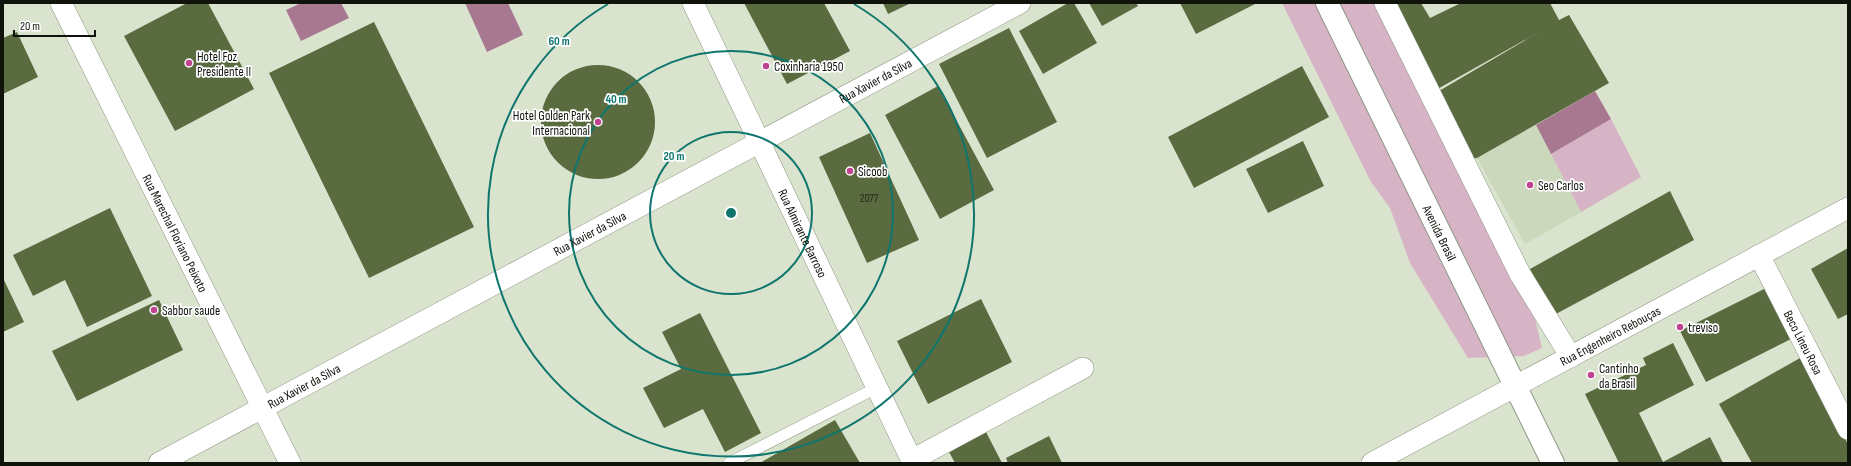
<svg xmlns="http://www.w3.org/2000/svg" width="1851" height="466" font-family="'Sofia Sans Condensed',sans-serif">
<rect width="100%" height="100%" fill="#dae3ce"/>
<path fill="#ccd8bc" d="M1536 125 1581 212 1525 244 1477 158Z"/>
<path fill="#d7b4c5" d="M1282 3H1385L1533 310 1542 348 1524 356 1468 358 1410 263 1390 208 1371 182Z
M1611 119 1641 177 1581 212 1551 154Z"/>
<path fill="#a87891" d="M301 3H341L349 18 301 41 286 10Z
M465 3H508L523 35 487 52Z
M1595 91 1611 119 1551 154 1536 125Z"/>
<path fill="#596b3f" d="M187 3H208L254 89 175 131 124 36Z
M744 3H824L850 51 787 84Z
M883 3H911L888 14Z
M1068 3H1074L1097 43 1043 74 1019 31Z
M1089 3H1136L1138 6 1102 26Z
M1180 3H1257L1196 34Z
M1391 3H1421L1430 18 1461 3H1550L1559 20 1569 15 1609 83 1477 158 1465 159 1434 94 1539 32 1434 91Z
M374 22 474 227 369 278 269 73Z
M1009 28 1057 122 987 158 939 64Z
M17 32 38 77 3 94V38Z
M541 122a57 57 0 1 1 114 0a57 57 0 1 1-114 0Z
M1302 66 1329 117 1194 188 1168 137Z
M938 86 994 190 940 219 885 115Z
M870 133 919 240 867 263 819 157Z
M1303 141 1324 186 1268 213 1246 169Z
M1670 191 1694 240 1554 315 1530 269Z
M110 208 152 296 87 327 65 280 33 296 13 255Z
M1848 248V314L1838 319 1811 269Z
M3 278 24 322 3 332Z
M1770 286 1795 337 1706 382 1680 331Z
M981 299 1012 362 928 404 897 341Z
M159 300 183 350 77 401 52 351Z
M700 313 761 433 725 452 703 409 664 428 643 388 681 369 662 332Z
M1673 343 1694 385 1639 413 1663 462 1710 437 1723 463H1619L1585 394 1646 365 1643 358Z
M1800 358 1848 444V463H1752L1719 404Z
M835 420 860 463H760Z
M985 430 1002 463H955L948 450Z
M1049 436 1062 463H1008L1006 458Z"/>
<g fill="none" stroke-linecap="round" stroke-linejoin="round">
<defs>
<path id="lane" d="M729 463 876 388"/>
<g id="street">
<path id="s1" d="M61 3 290 463"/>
<path id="s2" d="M693 3 913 463"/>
<path d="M1385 3 1520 274 1571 357"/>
<path id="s3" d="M1759 255 1848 429"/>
<path d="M912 460 1083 368"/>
<path id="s4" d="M159 463 1020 3"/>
<path id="s5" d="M1372 463 1848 208"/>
</g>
<g id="secondary">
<path id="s6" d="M1327 3 1553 463"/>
</g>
</defs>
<use href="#lane" stroke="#8f9884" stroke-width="12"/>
<use href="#street" stroke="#8f9884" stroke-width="22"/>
<use href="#secondary" stroke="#8f9884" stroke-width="24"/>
<use href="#lane" stroke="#fff" stroke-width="11"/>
<use href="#street" stroke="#fff" stroke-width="21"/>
<use href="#secondary" stroke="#fff" stroke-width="22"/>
</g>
<g fill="none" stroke="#0f766e" stroke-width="2">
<circle cx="731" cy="213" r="81"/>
<circle cx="731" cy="213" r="162"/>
<path d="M854 4A243 243 0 1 1 608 4"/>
</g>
<g fill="#c1428e" stroke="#fff" stroke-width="1.5">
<circle cx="189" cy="63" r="4"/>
<circle cx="766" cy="66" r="4"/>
<circle cx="598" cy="122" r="4"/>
<circle cx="850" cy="171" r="4"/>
<circle cx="1530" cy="185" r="4"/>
<circle cx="154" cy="310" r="4"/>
<circle cx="1680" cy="327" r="4"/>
<circle cx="1591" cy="375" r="4"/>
</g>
<g text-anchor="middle" stroke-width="3.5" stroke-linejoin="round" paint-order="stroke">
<g font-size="11" fill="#222919">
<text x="869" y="202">2077</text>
</g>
<g font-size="13" fill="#10130c" stroke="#fff" text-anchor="start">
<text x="197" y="61">Hotel Foz<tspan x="197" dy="15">Presidente II</tspan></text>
<text x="774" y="71">Coxinharia 1950</text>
<text x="590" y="120" text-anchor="end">Hotel Golden Park<tspan x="590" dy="15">Internacional</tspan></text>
<text x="858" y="176">Sicoob</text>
<text x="1538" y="190">Seo Carlos</text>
<text x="162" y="315">Sabbor saude</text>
<text x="1688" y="332">treviso</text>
<text x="1599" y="373">Cantinho<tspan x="1599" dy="15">da Brasil</tspan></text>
</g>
<g font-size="13" fill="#10130c" stroke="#fff">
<text dy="5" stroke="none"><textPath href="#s4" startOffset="812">Rua Xavier da Silva</textPath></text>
<text dy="5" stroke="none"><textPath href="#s1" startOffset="257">Rua Marechal Floriano Peixoto</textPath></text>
<text dy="5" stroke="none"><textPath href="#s4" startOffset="488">Rua Xavier da Silva</textPath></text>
<text dy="5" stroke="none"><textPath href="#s2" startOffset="255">Rua Almirante Barroso</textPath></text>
<text dy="5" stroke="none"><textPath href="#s6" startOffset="256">Avenida Brasil</textPath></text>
<text dy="5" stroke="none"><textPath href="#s5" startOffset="270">Rua Engenheiro Rebouças</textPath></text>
<text dy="5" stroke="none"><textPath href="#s3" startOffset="98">Beco Lineu Rosa</textPath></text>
<text dy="5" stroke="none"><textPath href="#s4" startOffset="164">Rua Xavier da Silva</textPath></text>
</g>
</g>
<circle cx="731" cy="213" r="6" fill="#0f766e" stroke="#fff" stroke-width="2"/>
<g font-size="12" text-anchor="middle" font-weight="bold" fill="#0f766e" stroke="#fff" stroke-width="3.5" stroke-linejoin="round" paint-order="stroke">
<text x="559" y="45">60 m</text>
<text x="616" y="103">40 m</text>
<text x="674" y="160">20 m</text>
</g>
<rect width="1851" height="466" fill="none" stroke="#10130c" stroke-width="8"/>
<path d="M14 30v6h81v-6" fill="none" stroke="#10130c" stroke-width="2"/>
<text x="20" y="30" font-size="12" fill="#10130c" stroke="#ffffff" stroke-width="3" paint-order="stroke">20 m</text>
</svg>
